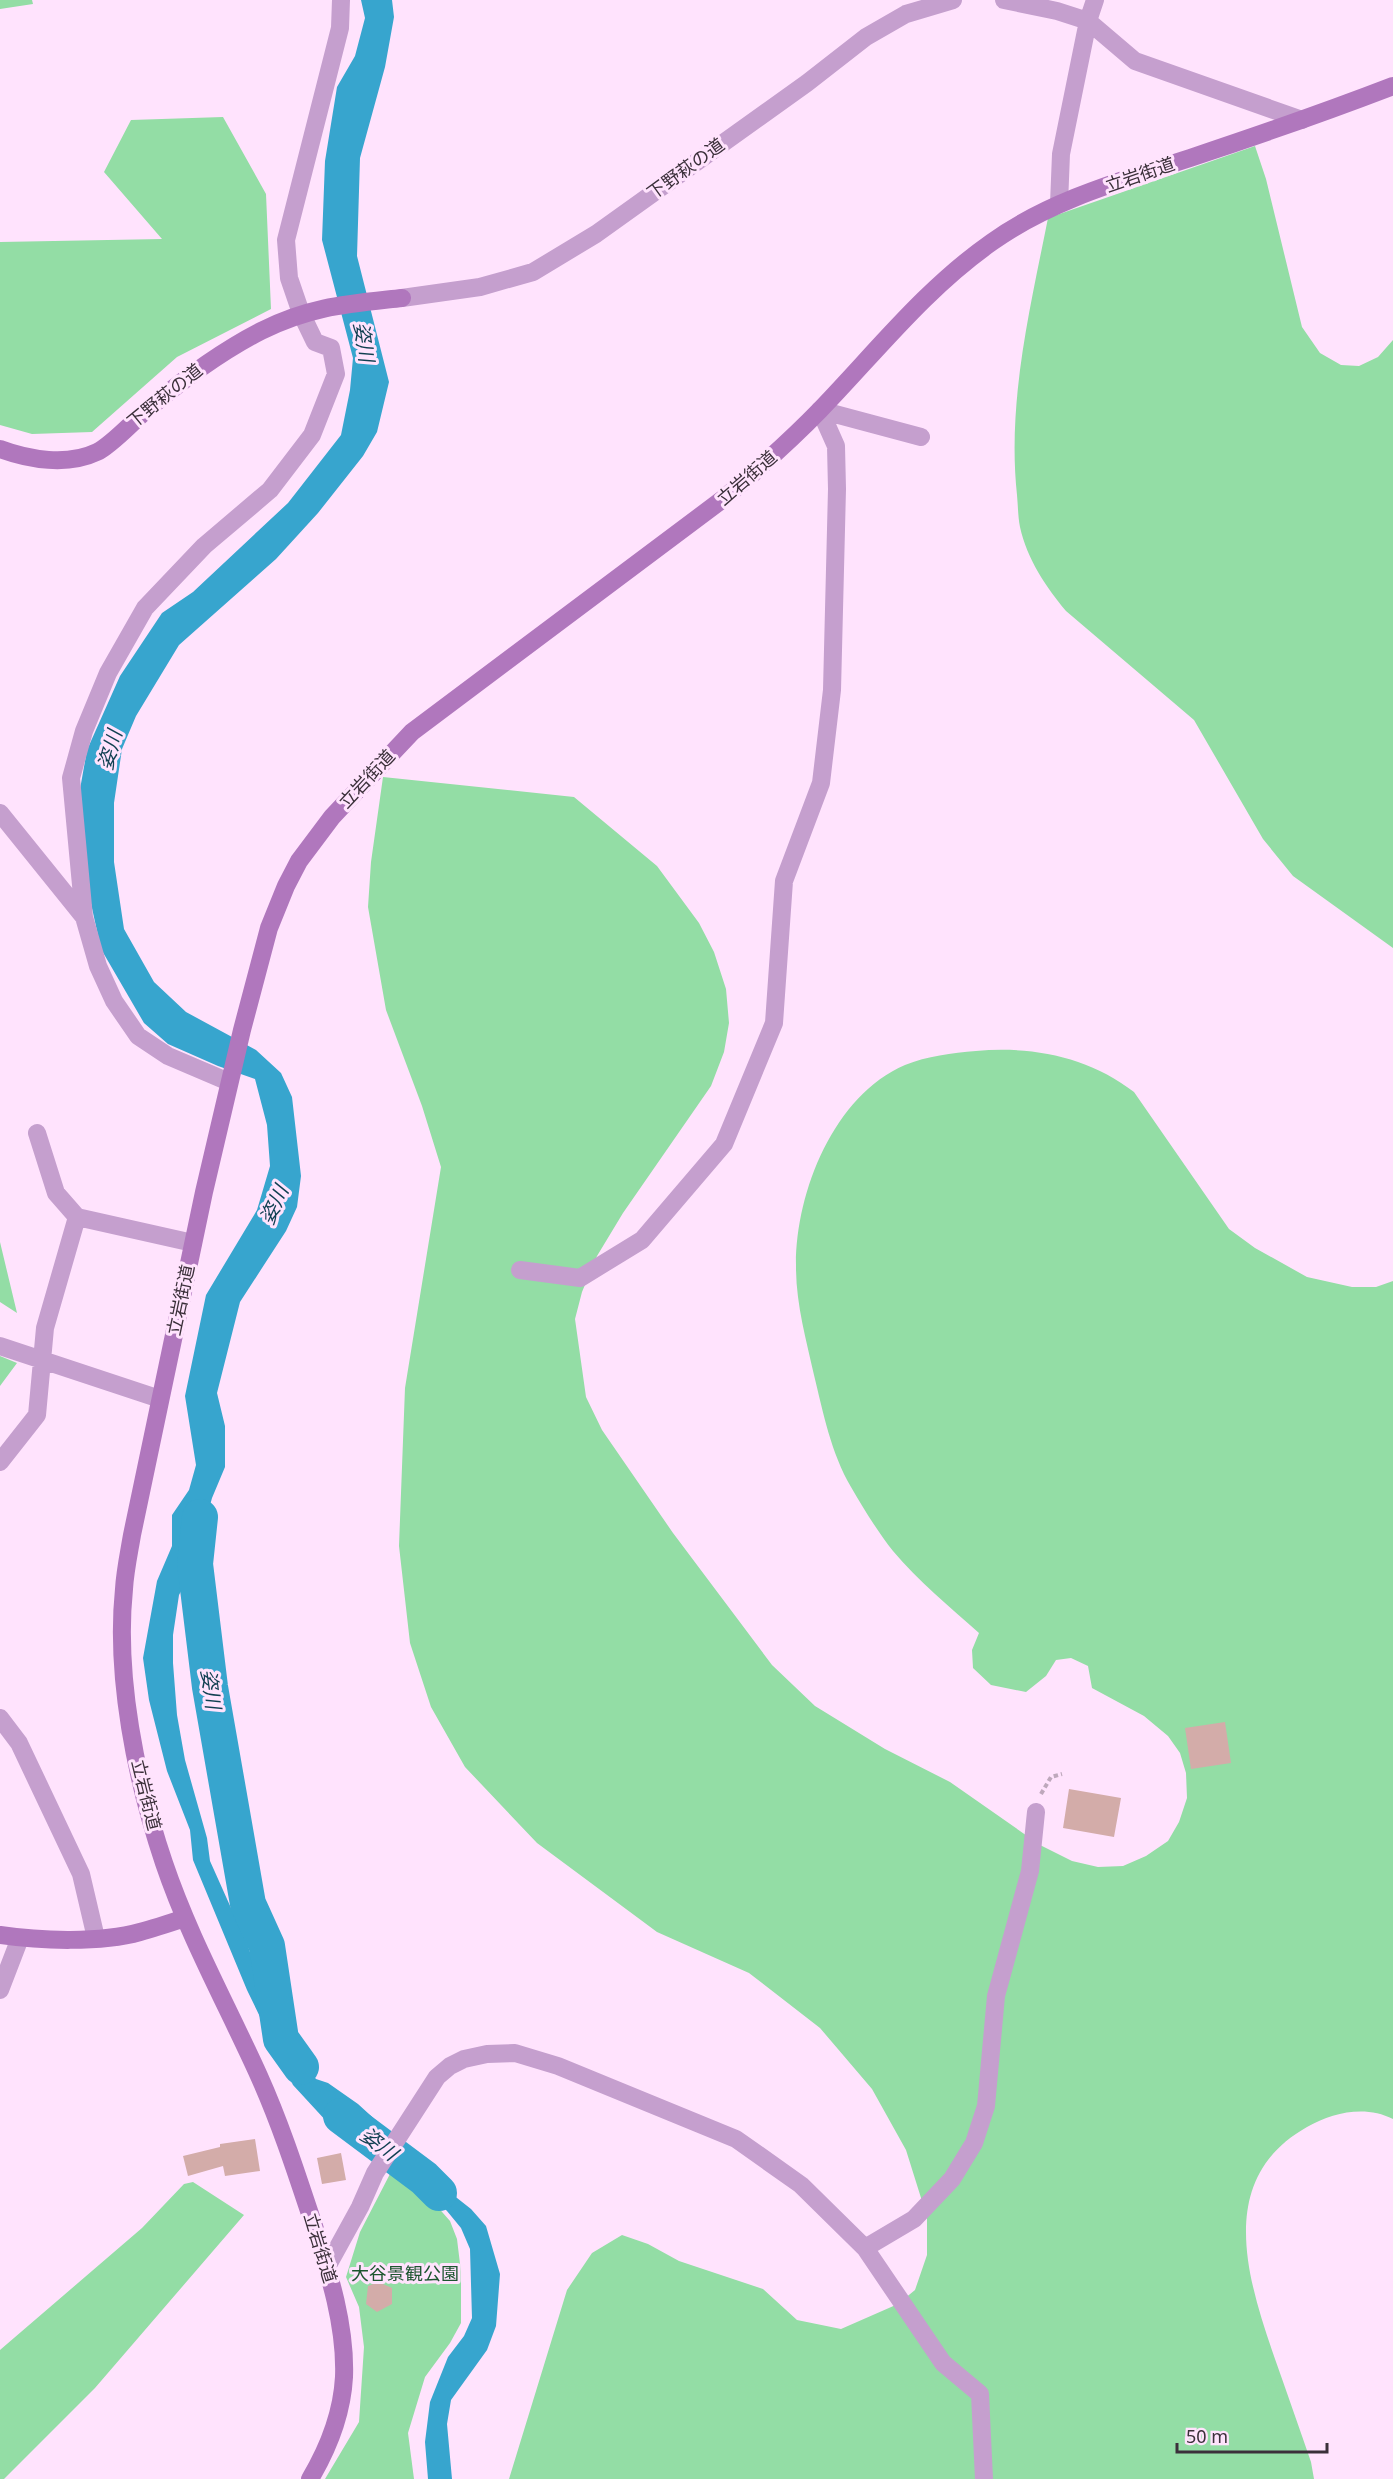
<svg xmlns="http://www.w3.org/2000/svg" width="1393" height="2479" font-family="'Noto Sans','Noto Sans JP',sans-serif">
<rect width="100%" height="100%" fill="#ffe3fd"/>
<path fill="#93dda5" d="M0 0H32L33 4 0 9Z
M223 117 266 194 271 309 177 357 92 432 32 434 0 425V242L162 239 104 172 131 120Z
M1255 146 1266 179 1302 327 1320 353 1341 365 1359 366 1378 357 1393 340V948L1293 876 1263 839 1194 720 1066 611C1046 587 1027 559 1020 527 1018 517 1018 506 1017 495 1007 402 1030 309 1048 218Z
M383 777 574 797 657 866 699 923 714 952 726 989 729 1023 724 1052 711 1086 623 1213 597 1256 582 1292 575 1319 586 1397 602 1430 673 1533 772 1665 815 1706 885 1749 950 1782 1040 1845 1072 1861 1098 1867 1123 1866 1146 1856 1168 1841 1179 1822 1187 1798 1186 1773 1180 1753 1168 1736 1144 1716 1092 1688 1088 1666 1071 1658 1056 1660 1046 1676 1026 1692 991 1685 973 1668 972 1650 979 1633C950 1607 918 1581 893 1551 878 1532 863 1508 851 1487 831 1453 823 1412 814 1375 806 1339 796 1304 796 1267 795 1194 833 1096 905 1065 927 1056 952 1053 976 1051 1033 1046 1089 1057 1134 1092L1229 1229 1255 1248 1307 1277 1352 1287H1376L1393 1281V2119C1366 2105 1333 2112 1307 2127 1215 2179 1247 2278 1275 2359 1287 2393 1299 2427 1311 2462L1314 2479H509L567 2290 592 2253 622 2235 648 2244 679 2261 763 2289 797 2320 841 2329 898 2304 915 2290 927 2255V2217L906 2150 872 2089 820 2028 749 1973 657 1932 537 1843 465 1767 431 1707 410 1643 399 1546 405 1388 441 1167 422 1106 386 1010 368 907 371 862Z
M0 1242 17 1313 0 1302Z
M0 1356 17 1363 0 1386Z
M391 2172 421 2188 450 2221 457 2239 461 2272V2323L450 2343 425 2377 408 2433 414 2479H325L359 2422 364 2347 359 2307 346 2277 360 2232Z
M193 2182 244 2215 95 2388 4 2479H0V2350L142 2228 184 2184Z"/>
<path fill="#37a5ce" d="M361 0H392L394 17 385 67 360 158 357 256 389 382 377 432 363 456 318 513 276 559 179 645 136 716 122 749 114 803V862L124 929 154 982 186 1012 256 1050 281 1073 292 1097 301 1176 297 1207 286 1231 240 1302 217 1393 225 1426V1467L212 1498 204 1527 201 1553 179 1595 173 1635V1663L177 1715 185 1760 207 1838 210 1861 248 1946 256 1970 285 2038 316 2079 328 2083 358 2104 381 2125 385 2133 374 2159 328 2123 293 2085 247 1990 193 1860 190 1830 167 1771 149 1700 143 1658 157 1581 172 1546V1515L189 1490 196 1465 185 1396 206 1295 257 1210 270 1166 267 1125 255 1079 218 1066 168 1044 144 1023 101 949 86 881 79 795 87 750 120 676 162 613 193 592 288 503 341 435 350 390 353 358 322 240 325 161 337 87 355 56 365 18Z
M405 2157 471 2209 486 2226 500 2274 496 2326 487 2350 451 2400 447 2424 452 2479H428L425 2442 430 2402 448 2357 464 2336 472 2318 470 2249 461 2228 447 2211 426 2190 396 2171Z"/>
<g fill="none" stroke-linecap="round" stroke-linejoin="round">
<path stroke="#37a5ce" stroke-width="36" d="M200 1517 195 1564 210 1687 248 1904 267 1946 281 2039 301 2067
M341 2116 424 2178 439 2193"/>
</g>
<path fill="#d3aca9" d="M1225 1722 1231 1763 1191 1769 1185 1728Z
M1069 1789 1121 1798 1114 1837 1063 1828Z
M255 2139 260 2171 225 2176 223 2166 188 2176 183 2156 220 2147V2144Z
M341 2153 346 2180 322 2184 317 2158Z
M378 2282 392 2288V2304L377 2312 366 2304 368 2286Z"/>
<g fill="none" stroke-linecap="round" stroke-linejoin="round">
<path stroke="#bea8bc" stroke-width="4" stroke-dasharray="4.5 3" stroke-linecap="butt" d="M1041 1794 1051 1777 1062 1774"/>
<path stroke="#c59fce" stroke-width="18" d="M1004 0 1057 11 1088 21 1135 61 1302 120
M1059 204 1061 154 1088 21 1095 0
M402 298 480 287 533 272 596 234 807 83 866 37 906 14 953 0
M820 410 921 437
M0 813 84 917
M229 1082 168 1056 138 1036 114 1001 98 966 84 917 71 778 84 731 108 673 145 608 204 546 270 490 312 435 336 374 331 348 315 342 301 313 289 278 286 240 340 28 341 0
M37 1133 56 1193 77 1217 193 1243
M520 1270 580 1278 642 1240 724 1144 774 1023 784 881 821 783 832 690 837 489 836 446 820 410
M0 1346 160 1399
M0 1462 37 1415 45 1328 77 1217
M0 1718 19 1743 81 1874 96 1938
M0 1990 20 1938
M865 2248 914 2219 952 2179 974 2143 986 2106 996 1996 1030 1871 1036 1812
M327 2267 360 2207 375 2173 437 2077 450 2066 464 2059 487 2054 515 2053 558 2066 736 2139 801 2185 865 2248 943 2363 980 2394 984 2479"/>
<path stroke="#b077bd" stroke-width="18" d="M0 449C29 460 68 466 97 452 112 445 135 419 149 408 185 378 220 352 261 331 311 306 348 304 402 298
M0 1935C40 1941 101 1943 140 1932 155 1928 170 1923 185 1918
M310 2479C329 2447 342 2414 344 2377 346 2326 329 2273 314 2226 297 2175 281 2125 259 2076 227 2005 189 1937 164 1863 136 1780 115 1676 124 1589 125 1571 129 1553 132 1535L204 1192 242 1030 269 928 286 886 299 861 332 817 412 732 723 499C756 471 789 442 820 410 876 352 925 289 992 242 1052 199 1127 179 1196 156 1262 134 1328 111 1393 86"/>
</g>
<g text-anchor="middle" stroke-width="6" stroke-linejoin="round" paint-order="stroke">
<g font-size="18" fill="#3b303a" stroke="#ffe3fd">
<text transform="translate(686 169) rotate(-36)" y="6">下野萩の道</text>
<text transform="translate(1140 175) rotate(-19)" y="6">立岩街道</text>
<text transform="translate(165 396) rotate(-39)" y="6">下野萩の道</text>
<text transform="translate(747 478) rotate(-41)" y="6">立岩街道</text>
<text transform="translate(367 779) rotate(-47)" y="6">立岩街道</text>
<text transform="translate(181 1300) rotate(-78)" y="6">立岩街道</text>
<text transform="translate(146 1795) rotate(76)" y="6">立岩街道</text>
<text transform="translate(320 2248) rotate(73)" y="6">立岩街道</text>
</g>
<g font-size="18" fill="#1c552f" stroke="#ffe3fd">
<text x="405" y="2280">大谷景観公園</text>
</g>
<g font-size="20" font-style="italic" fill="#103f51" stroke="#ffe3fd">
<text transform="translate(364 342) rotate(81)" y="7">姿川</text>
<text transform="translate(110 750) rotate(-75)" y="7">姿川</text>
<text transform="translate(274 1205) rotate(-65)" y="7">姿川</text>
<text transform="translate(211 1689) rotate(82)" y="7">姿川</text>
<text transform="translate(379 2144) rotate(37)" y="7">姿川</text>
</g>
</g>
<path d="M1177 2443v9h150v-9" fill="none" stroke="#3b303a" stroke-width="3"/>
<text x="1186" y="2443" font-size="18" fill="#3b303a" stroke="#ffe3fd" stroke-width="4.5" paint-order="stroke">50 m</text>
</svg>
